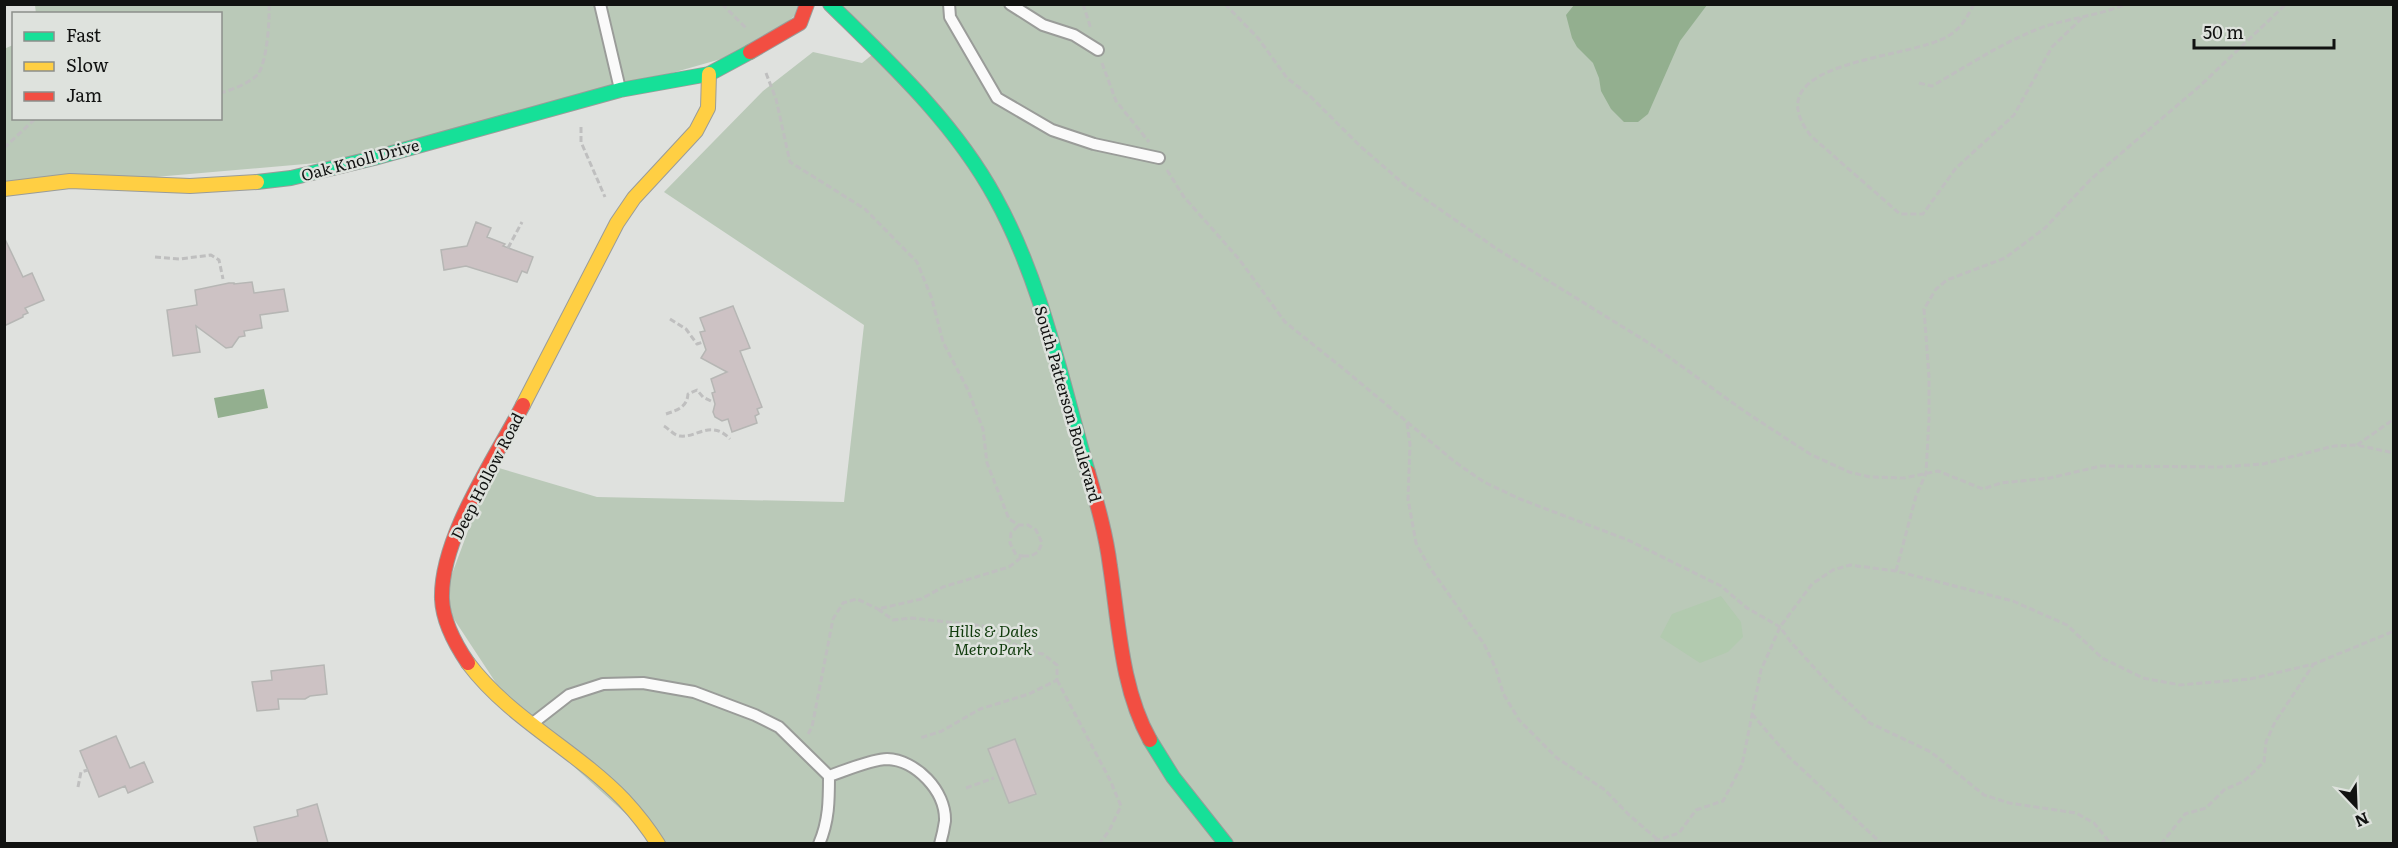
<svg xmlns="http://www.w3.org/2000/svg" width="2398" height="848" font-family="Literata,serif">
<rect width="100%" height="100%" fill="#dfe1de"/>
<path fill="#bac9b8" d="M35 5H807L756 49 374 158 5 190 4 49 13 45 14 118H220V14H36Z
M830 5H2393V843H658L517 715 442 601 492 466 597 497 844 502 864 325 664 192 763 91 813 52 862 63 878 50Z"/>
<path fill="#b2caaf" d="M1721 596 1741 622 1743 637 1728 652 1700 663 1660 637 1672 614Z"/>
<path fill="#93af8f" d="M1574 5H1707L1680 41 1648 114 1638 122H1624L1611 109 1601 91 1599 78 1593 63 1577 47 1572 38 1566 15Z
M264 389 268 408 218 418 214 398Z"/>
<path fill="#cdc2c4" stroke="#b6b6b4" stroke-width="1.5" d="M476 222 491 228 487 237 505 244 503 246 533 257 527 273 522 271 517 282 466 266 444 270 441 250 467 246Z
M4 237 23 277 32 273 44 300 25 308 28 313 23 315V317L4 326Z
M252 282 254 293 284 289 288 311 260 315 262 328 244 331 245 336 239 337 232 347 226 348 196 326 200 352 173 356 167 310 197 305 195 290 229 283H234V284Z
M733 306 750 348 740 351 762 407 757 409 759 414 755 416 757 423 732 432 728 419 722 421 715 417 713 412 715 404 712 393 715 392 711 379 727 372 701 358 706 350 700 332 705 331 700 318Z
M324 665 327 694 310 696 305 699H278L279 709 257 711 252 682 272 680 271 671Z
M116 736 130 768 144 762 153 782 128 793 125 786 99 797 80 751Z
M1015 739 1036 794 1009 803 988 749Z
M317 804 328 843H258L254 827 298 816 297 810Z"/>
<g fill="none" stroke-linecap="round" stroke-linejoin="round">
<defs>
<path id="lane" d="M600 4 620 89
M949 4 950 17 997 98 1052 130 1094 144 1159 158
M1010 4 1043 25 1074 35 1098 50
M533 723 569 695 603 684 643 683 694 692 755 715 779 727 829 776C829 800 829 821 819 844
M829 776C844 771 872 759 887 759 916 760 946 791 945 821 944 828 942 837 940 844"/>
<path id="fast" d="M830 4C890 63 954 122 995 197 1042 282 1061 379 1088 472
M257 182 291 178 374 158 620 90 709 74 750 52
M1150 740 1173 777 1226 844"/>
<path id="slow" d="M4 189 70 181 190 186 257 182
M523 405 617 223 634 198 696 131 708 108 709 74
M468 663C510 719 576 750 624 800 637 814 648 828 658 844"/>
<path id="jam" d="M750 52 800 23 807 4
M1088 472C1097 503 1106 534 1110 566 1119 624 1121 688 1150 740
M468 663C455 644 443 622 442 599 440 538 495 459 523 405"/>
</defs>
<use href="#lane" stroke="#9a9c99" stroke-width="14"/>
<use href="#fast" stroke="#9a9c99" stroke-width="16"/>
<use href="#slow" stroke="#9a9c99" stroke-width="16"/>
<use href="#jam" stroke="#9a9c99" stroke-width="16"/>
<path stroke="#bfbfbf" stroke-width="3" stroke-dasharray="6 3" stroke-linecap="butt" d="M722 4 746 28
M1083 4 1091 29
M1225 4 1258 38 1287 78 1309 95 1360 146 1405 185 1497 249 1652 345 1747 413 1810 454 1849 472 1870 477 1904 478 1938 471 1983 489 2001 483 2050 478 2101 466 2220 467 2263 464 2334 446 2357 445 2394 453
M1974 4C1967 17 1961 29 1948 36 1911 60 1751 59 1811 136L1900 214H1923L1956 168 2014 115 2052 47 2083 17
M1102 63 1116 101 1149 142
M766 73 776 99 790 162 865 209 917 262 932 299 943 342 968 390 983 429 987 463 1009 519 1019 525H1028L1036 530 1042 543 1038 552 1031 556H1023L1009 567 943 587 921 599 878 609 893 620 912 618 983 626 1024 650 1043 654 1057 665V680L1029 694 980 709 942 731 920 738
M1919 83 1932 86C1969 65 2006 40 2046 26 2072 18 2100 15 2126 4
M220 93C232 90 250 83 258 74 267 62 270 19 269 4
M581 127V142L605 197
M4 148 36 118
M1167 170 1184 197 1239 259 1285 322 1345 370 1455 462 1484 482 1520 499 1628 540 1721 586 1747 608 1780 627 1790 641 1829 684 1870 723 1931 752 1984 795 2009 803 2076 813 2094 823 2111 844
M508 248 522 222
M155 257 179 259 211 255 219 260 223 279
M670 319 686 329 697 344 703 342
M666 414C678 410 687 407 688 394L697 390 703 397 711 401 714 400
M1407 423 1410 444 1408 499 1416 543 1428 565 1484 644 1496 669 1503 693 1519 720 1557 758 1605 790 1628 814 1658 840
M664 426C669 429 675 436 680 436 697 438 711 419 730 439
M2357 445 2394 419
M1018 526 1011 533 1010 543 1016 555 1023 556
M1896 571 1916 496 1926 473 1929 419V377L1924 309 1936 289 1947 280 2005 258 2045 228 2091 179 2201 85 2286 4
M1057 680 1110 780 1121 806 1109 831 1099 844
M1752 714 1789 757 1882 844
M808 734 812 727 833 619 843 603 857 599 878 609
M78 787 81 772 88 770
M966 788 994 778
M1646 844 1679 833 1696 810 1723 801 1742 765 1761 670 1780 627 1812 584 1833 570 1850 565 1896 571 2013 601 2067 625 2102 658 2143 678 2180 685 2250 679 2314 664 2394 631
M2161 844 2185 814 2206 808 2224 790 2244 781 2264 762 2266 742 2275 722 2313 665"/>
<use href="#lane" stroke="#fafafa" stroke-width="10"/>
<use href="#fast" stroke="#16e098" stroke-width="14"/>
<use href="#slow" stroke="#ffcf43" stroke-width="14"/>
<use href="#jam" stroke="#f24e42" stroke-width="14"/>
</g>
<g text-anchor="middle" stroke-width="5" stroke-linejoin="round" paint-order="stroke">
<g font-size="16" fill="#111211" stroke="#dee2dd">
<text transform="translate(360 160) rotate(-15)" y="6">Oak Knoll Drive</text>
<text transform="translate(1068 404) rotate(74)" y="6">South Patterson Boulevard</text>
<text transform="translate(487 476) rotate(-63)" y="6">Deep Hollow Road</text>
</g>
<g font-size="16" font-style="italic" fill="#103b0c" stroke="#dee2dd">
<text x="993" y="637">Hills &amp; Dales<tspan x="993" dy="18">MetroPark</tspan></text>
</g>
</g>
<rect width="2398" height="848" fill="none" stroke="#111211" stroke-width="12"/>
<rect x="12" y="12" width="210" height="108" fill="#dee2dd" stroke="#8c8f8b" stroke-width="1.5"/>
<rect x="24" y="32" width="30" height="9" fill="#16e098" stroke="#8c8f8b" stroke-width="1.5"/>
<text x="66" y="42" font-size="18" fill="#111211">Fast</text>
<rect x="24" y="62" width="30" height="9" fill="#ffcf43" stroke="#8c8f8b" stroke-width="1.5"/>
<text x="66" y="72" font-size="18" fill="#111211">Slow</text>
<rect x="24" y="92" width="30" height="9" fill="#f24e42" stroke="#8c8f8b" stroke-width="1.5"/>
<text x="66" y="102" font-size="18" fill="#111211">Jam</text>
<g transform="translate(2356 806) rotate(157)" stroke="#dee2dd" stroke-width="4.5" paint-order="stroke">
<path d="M0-4.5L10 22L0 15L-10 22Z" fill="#111211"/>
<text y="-9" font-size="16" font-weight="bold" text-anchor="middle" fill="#111211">N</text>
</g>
<path d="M2194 39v9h140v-9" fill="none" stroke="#111211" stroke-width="3"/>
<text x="2203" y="39" font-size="18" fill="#111211" stroke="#dee2dd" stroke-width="4.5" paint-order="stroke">50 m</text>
</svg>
